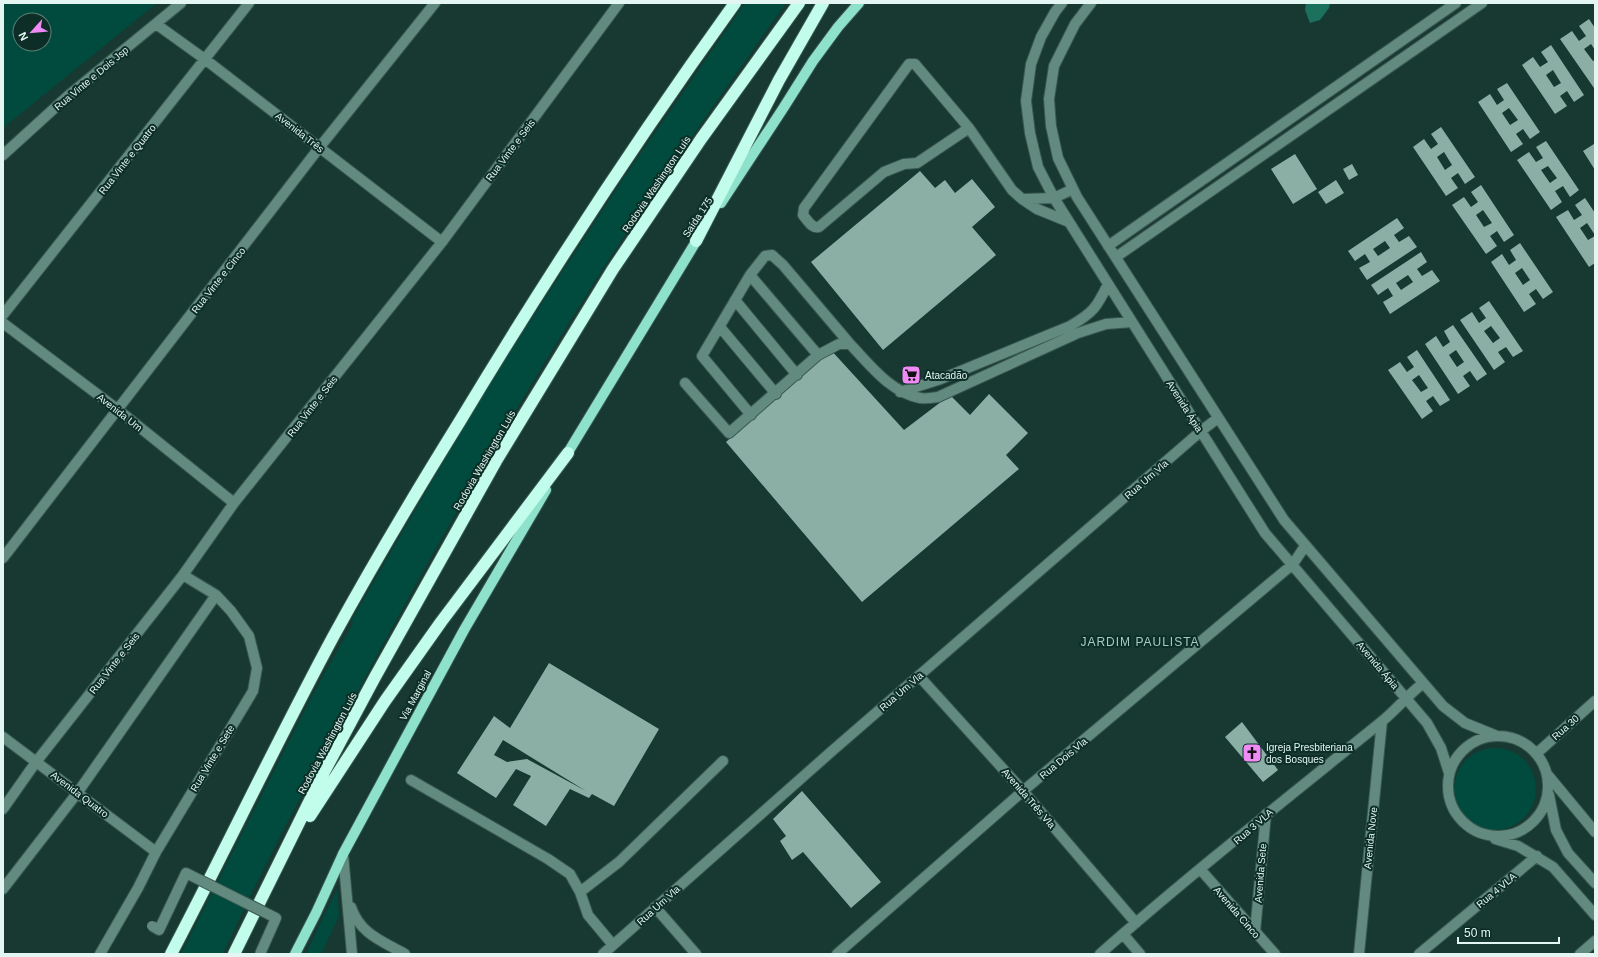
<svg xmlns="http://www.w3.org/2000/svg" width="1598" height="957" font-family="Arial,sans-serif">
<rect width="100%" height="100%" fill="#173931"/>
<path fill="#004b3e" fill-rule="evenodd" d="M3 3H157L3 128ZM20 20H44V44H20Z
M745 3H786C722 94 657 184 597 278 513 411 434 548 360 687 312 775 264 863 223 954H181L313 694 353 623 351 621 463 428 512 349 623 179Z
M1454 789a41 41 0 1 1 82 0a41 41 0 1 1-82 0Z
M337 889 339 916 321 954H306Z"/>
<path fill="#1b705e" d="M1306 3H1330L1329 8 1320 20 1310 23 1305 10Z"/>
<path fill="#8bafa5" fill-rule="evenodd" d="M1589 19 1595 28V50L1591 44 1584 49 1593 61 1595 60V87L1594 88 1560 39 1572 31 1579 41 1586 36 1579 26Z
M1551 45 1584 95 1574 102 1567 91 1560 96 1567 106 1555 114 1522 65 1533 57 1540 67 1548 62 1541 52ZM1553 70 1561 83 1554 87 1546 75Z
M1507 83 1540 132 1530 139 1523 129 1516 134 1523 144 1511 152 1478 102 1490 94 1497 105 1504 100 1497 89ZM1509 108 1518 120 1510 125 1502 113Z
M1441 127 1475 177 1465 184 1458 173 1451 178 1458 188 1446 196 1413 147 1424 139 1431 149 1438 144 1431 134ZM1444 152 1452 165 1445 170 1437 157Z
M1546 141 1579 190 1570 197 1563 186 1555 191 1562 202 1551 210 1517 160 1529 152 1536 162 1543 158 1536 147ZM1548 166 1557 178 1550 183 1541 170Z
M1594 144 1595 145V170L1583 151Z
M1295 154 1317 189 1293 204 1271 169Z
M1352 164 1358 175 1349 180 1343 169Z
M920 171 935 188 945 180 955 193 972 179 995 207 972 227 996 255 883 350 811 262Z
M1336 180 1344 193 1326 204 1318 192Z
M1481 185 1514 235 1504 242 1497 231 1490 236 1497 246 1486 254 1452 205 1464 197 1471 207 1478 202 1471 192ZM1483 210 1492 223 1484 227 1476 215Z
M1585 198 1595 213V235L1587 223 1580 228 1588 240 1595 236V263L1589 267 1556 217 1568 210 1574 220 1582 215 1575 205Z
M1397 218 1404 228 1394 235 1399 242 1409 236 1417 247 1367 280 1359 268 1370 262 1365 254 1355 261 1348 251ZM1385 241 1390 248 1378 256 1373 249Z
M1520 243 1553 292 1543 299 1536 289 1529 294 1536 304 1524 312 1491 262 1502 254 1509 265 1516 260 1510 250ZM1522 268 1530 280 1523 285 1515 273Z
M1421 252 1427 262 1417 269 1422 276 1432 270 1440 281 1390 314 1383 302 1393 296 1388 288 1378 295 1371 285ZM1408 275 1413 282 1401 290 1396 283Z
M1489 301 1523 351 1513 357 1506 347 1498 352 1505 362 1494 370 1460 320 1472 312 1479 323 1486 318 1479 308ZM1491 326 1500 338 1493 343 1484 331Z
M1453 325 1487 374 1477 381 1470 371 1463 376 1470 386 1458 394 1425 344 1436 336 1443 347 1450 342 1444 331ZM1456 350 1464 362 1457 367 1449 355Z
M830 349 904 430 950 395 970 415 989 394 1028 433 1006 455 1019 469 862 602 726 442Z
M1417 350 1450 400 1440 406 1433 396 1426 401 1433 411 1422 419 1388 370 1400 362 1407 372 1414 367 1407 357ZM1419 375 1428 388 1421 392 1412 380Z
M549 663 659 729 614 806 592 794 589 798 570 789 546 826 513 805 531 776 516 769 496 798 457 773 494 716 510 728ZM503 740 586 791 527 759 507 762 494 755Z
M1242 722 1278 770 1263 782 1225 737Z
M802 791 881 882 851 908 803 852 792 860 780 841 786 836 773 819Z"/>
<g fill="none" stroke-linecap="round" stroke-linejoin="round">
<defs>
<path id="minor" d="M1062 3 1055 12 1041 37 1031 64 1026 101 1030 133 1038 167 1054 198 1265 533 1427 723 1441 748 1449 773
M1091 3 1075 24 1054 66 1049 99 1051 126 1058 158 1077 197 1284 520 1443 706 1465 723 1497 736
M156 24 206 60 442 242
M969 128 917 163 904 164 884 172 819 227C812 229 808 221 803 215L804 208 909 64H915L969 128 1012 190 1022 199 1037 209 1069 222
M3 155 69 95 181 3
M1022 199 1054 198 1073 189
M1108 246 1456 3
M1116 257 1482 3
M750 275 818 355
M735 300 797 375
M3 315 249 3
M3 323 117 409 234 503
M720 327 776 394
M685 383 729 433 818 355 839 344H850C870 365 890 392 920 398 925 399 932 398 938 397L1078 333 1106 324 1132 322
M900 392 941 379 1070 326C1093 313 1097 307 1108 284
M751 415 702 356 750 275 765 256 772 255 783 265 850 344
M3 558 319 148 435 3
M919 676 1023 791 1136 923
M1448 786a50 50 0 1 1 100 0a50 50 0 1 1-100 0Z
M3 737 156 852
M1536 754 1595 701
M1547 774 1595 832
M411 780 548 859 570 874 580 892 588 915 613 945
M1549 795 1556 830 1568 853 1595 883
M3 809 36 762 183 575 234 503 442 242 619 3
M1495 839 1518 846 1553 867 1595 915
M343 854 352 954
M1200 869 1275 954
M3 889 78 792 216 595
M580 892 619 862 723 761
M351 907C360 934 382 941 405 954
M655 907 696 954
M1255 932 1266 814
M1123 934 1140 954
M100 954 138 888 156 852 253 691 257 668 249 636 231 611 216 595 183 575
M603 954 832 751 1201 431 1218 418
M837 954 1023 791 1293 564 1305 546
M1100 954C1191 874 1286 799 1380 723 1395 711 1407 696 1422 684
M1359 954 1382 721
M1419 954 1537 856
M1580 954 1595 941"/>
<path id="major" d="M721 203 784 107 813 61 838 27 859 3
M564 459 700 235
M295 954 316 913 343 854 464 630 546 490"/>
<path id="highway" d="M696 241 779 80 823 3
M310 816 385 701 441 622 568 453
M171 954C226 849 277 741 333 637 373 564 416 492 460 421 546 278 637 139 735 3
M234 954 324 772 375 677 496 461 613 269 701 139 799 3"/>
</defs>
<use href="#minor" stroke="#385750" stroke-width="12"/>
<use href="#major" stroke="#385750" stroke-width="12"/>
<use href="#highway" stroke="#385750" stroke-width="14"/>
<use href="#minor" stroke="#628a7f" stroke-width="10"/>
<use href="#major" stroke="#8ee2cc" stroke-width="10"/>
<use href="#highway" stroke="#c2fceb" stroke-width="12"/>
<defs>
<path id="minor-bridge" d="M152 926 159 930 186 873 276 918 260 954"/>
</defs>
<use href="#minor-bridge" stroke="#385750" stroke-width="12" stroke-linecap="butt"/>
<use href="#minor-bridge" stroke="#628a7f" stroke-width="10"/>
</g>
<defs>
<symbol id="supermarket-square" viewBox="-11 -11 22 22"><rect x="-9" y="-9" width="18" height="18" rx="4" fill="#f08bf5" stroke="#0c2e27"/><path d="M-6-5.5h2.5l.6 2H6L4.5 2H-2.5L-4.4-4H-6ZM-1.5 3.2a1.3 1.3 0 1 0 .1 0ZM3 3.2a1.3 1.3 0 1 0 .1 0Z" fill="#111"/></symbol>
<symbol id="church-square" viewBox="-11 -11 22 22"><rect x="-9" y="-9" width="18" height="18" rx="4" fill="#f08bf5" stroke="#0c2e27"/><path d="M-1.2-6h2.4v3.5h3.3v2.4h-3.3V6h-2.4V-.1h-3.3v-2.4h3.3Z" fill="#111"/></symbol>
</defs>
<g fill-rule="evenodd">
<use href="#supermarket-square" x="900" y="364" width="22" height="22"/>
<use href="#church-square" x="1241" y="742" width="22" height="22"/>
</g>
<g text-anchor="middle" stroke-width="4" stroke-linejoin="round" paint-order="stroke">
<g font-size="10" fill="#e4f6f1" stroke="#0c2e27">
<text transform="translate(91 78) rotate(-40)" y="4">Rua Vinte e Dois Jsp</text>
<text transform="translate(300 132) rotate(38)" y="4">Avenida Três</text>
<text transform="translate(510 150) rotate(-53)" y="4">Rua Vinte e Seis</text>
<text transform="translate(127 159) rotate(-52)" y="4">Rua Vinte e Quatro</text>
<text transform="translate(656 184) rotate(-56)" y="4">Rodovia Washington Luís</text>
<text transform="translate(697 217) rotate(-57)" y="4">Saída 175</text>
<text transform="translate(218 280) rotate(-52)" y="4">Rua Vinte e Cinco</text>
<text transform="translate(312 406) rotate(-52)" y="4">Rua Vinte e Seis</text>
<text transform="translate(1185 406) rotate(58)" y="4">Avenida Ápia</text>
<text transform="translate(120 412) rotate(38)" y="4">Avenida Um</text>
<text transform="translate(484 460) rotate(-60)" y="4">Rodovia Washington Luís</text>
<text transform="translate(1146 479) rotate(-41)" y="4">Rua Um Vla</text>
<text transform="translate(114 663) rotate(-52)" y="4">Rua Vinte e Seis</text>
<text transform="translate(1378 665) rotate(50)" y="4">Avenida Ápia</text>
<text transform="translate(901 691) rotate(-41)" y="4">Rua Um Vla</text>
<text transform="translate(415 695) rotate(-62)" y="4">Via Marginal</text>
<text transform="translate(1565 727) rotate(-42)" y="4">Rua 30</text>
<text transform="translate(327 743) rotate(-62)" y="4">Rodovia Washington Luís</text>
<text transform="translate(212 758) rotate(-59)" y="4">Rua Vinte e Sete</text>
<text transform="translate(1063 758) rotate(-40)" y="4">Rua Dois Vla</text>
<text transform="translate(80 794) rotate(37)" y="4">Avenida Quatro</text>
<text transform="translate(1029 798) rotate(49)" y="4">Avenida Três Vla</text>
<text transform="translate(1253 826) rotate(-41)" y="4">Rua 3 VLA</text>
<text transform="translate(1370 838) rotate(-84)" y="4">Avenida Nove</text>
<text transform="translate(1260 873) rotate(-85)" y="4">Avenida Sete</text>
<text transform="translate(1496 890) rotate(-40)" y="4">Rua 4 VLA</text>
<text transform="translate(658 905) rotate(-42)" y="4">Rua Um Vla</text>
<text transform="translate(1237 912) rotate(49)" y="4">Avenida Cinco</text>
</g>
<g font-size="10" fill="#e4f6f1" stroke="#0c2e27" text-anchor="start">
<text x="925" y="379">Atacadão</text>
<text x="1266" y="751">Igreja Presbiteriana<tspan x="1266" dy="12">dos Bosques</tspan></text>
</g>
<g font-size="12" letter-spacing="1" fill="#a6cbc0" stroke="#0c2e27">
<text x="1140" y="646">JARDIM PAULISTA</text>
</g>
</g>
<rect width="1598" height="957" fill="none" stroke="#e4f6f1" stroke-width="8"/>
<g transform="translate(32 32) rotate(243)"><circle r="19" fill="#0c2e27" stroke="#627e78"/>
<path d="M0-3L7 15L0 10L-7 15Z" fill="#f08bf5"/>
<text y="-6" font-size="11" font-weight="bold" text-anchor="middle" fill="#e4f6f1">N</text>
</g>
<path d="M1458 937v6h101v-6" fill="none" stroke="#e4f6f1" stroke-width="2"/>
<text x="1464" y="937" font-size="12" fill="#e4f6f1" stroke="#0c2e27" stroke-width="3" paint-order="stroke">50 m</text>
</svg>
